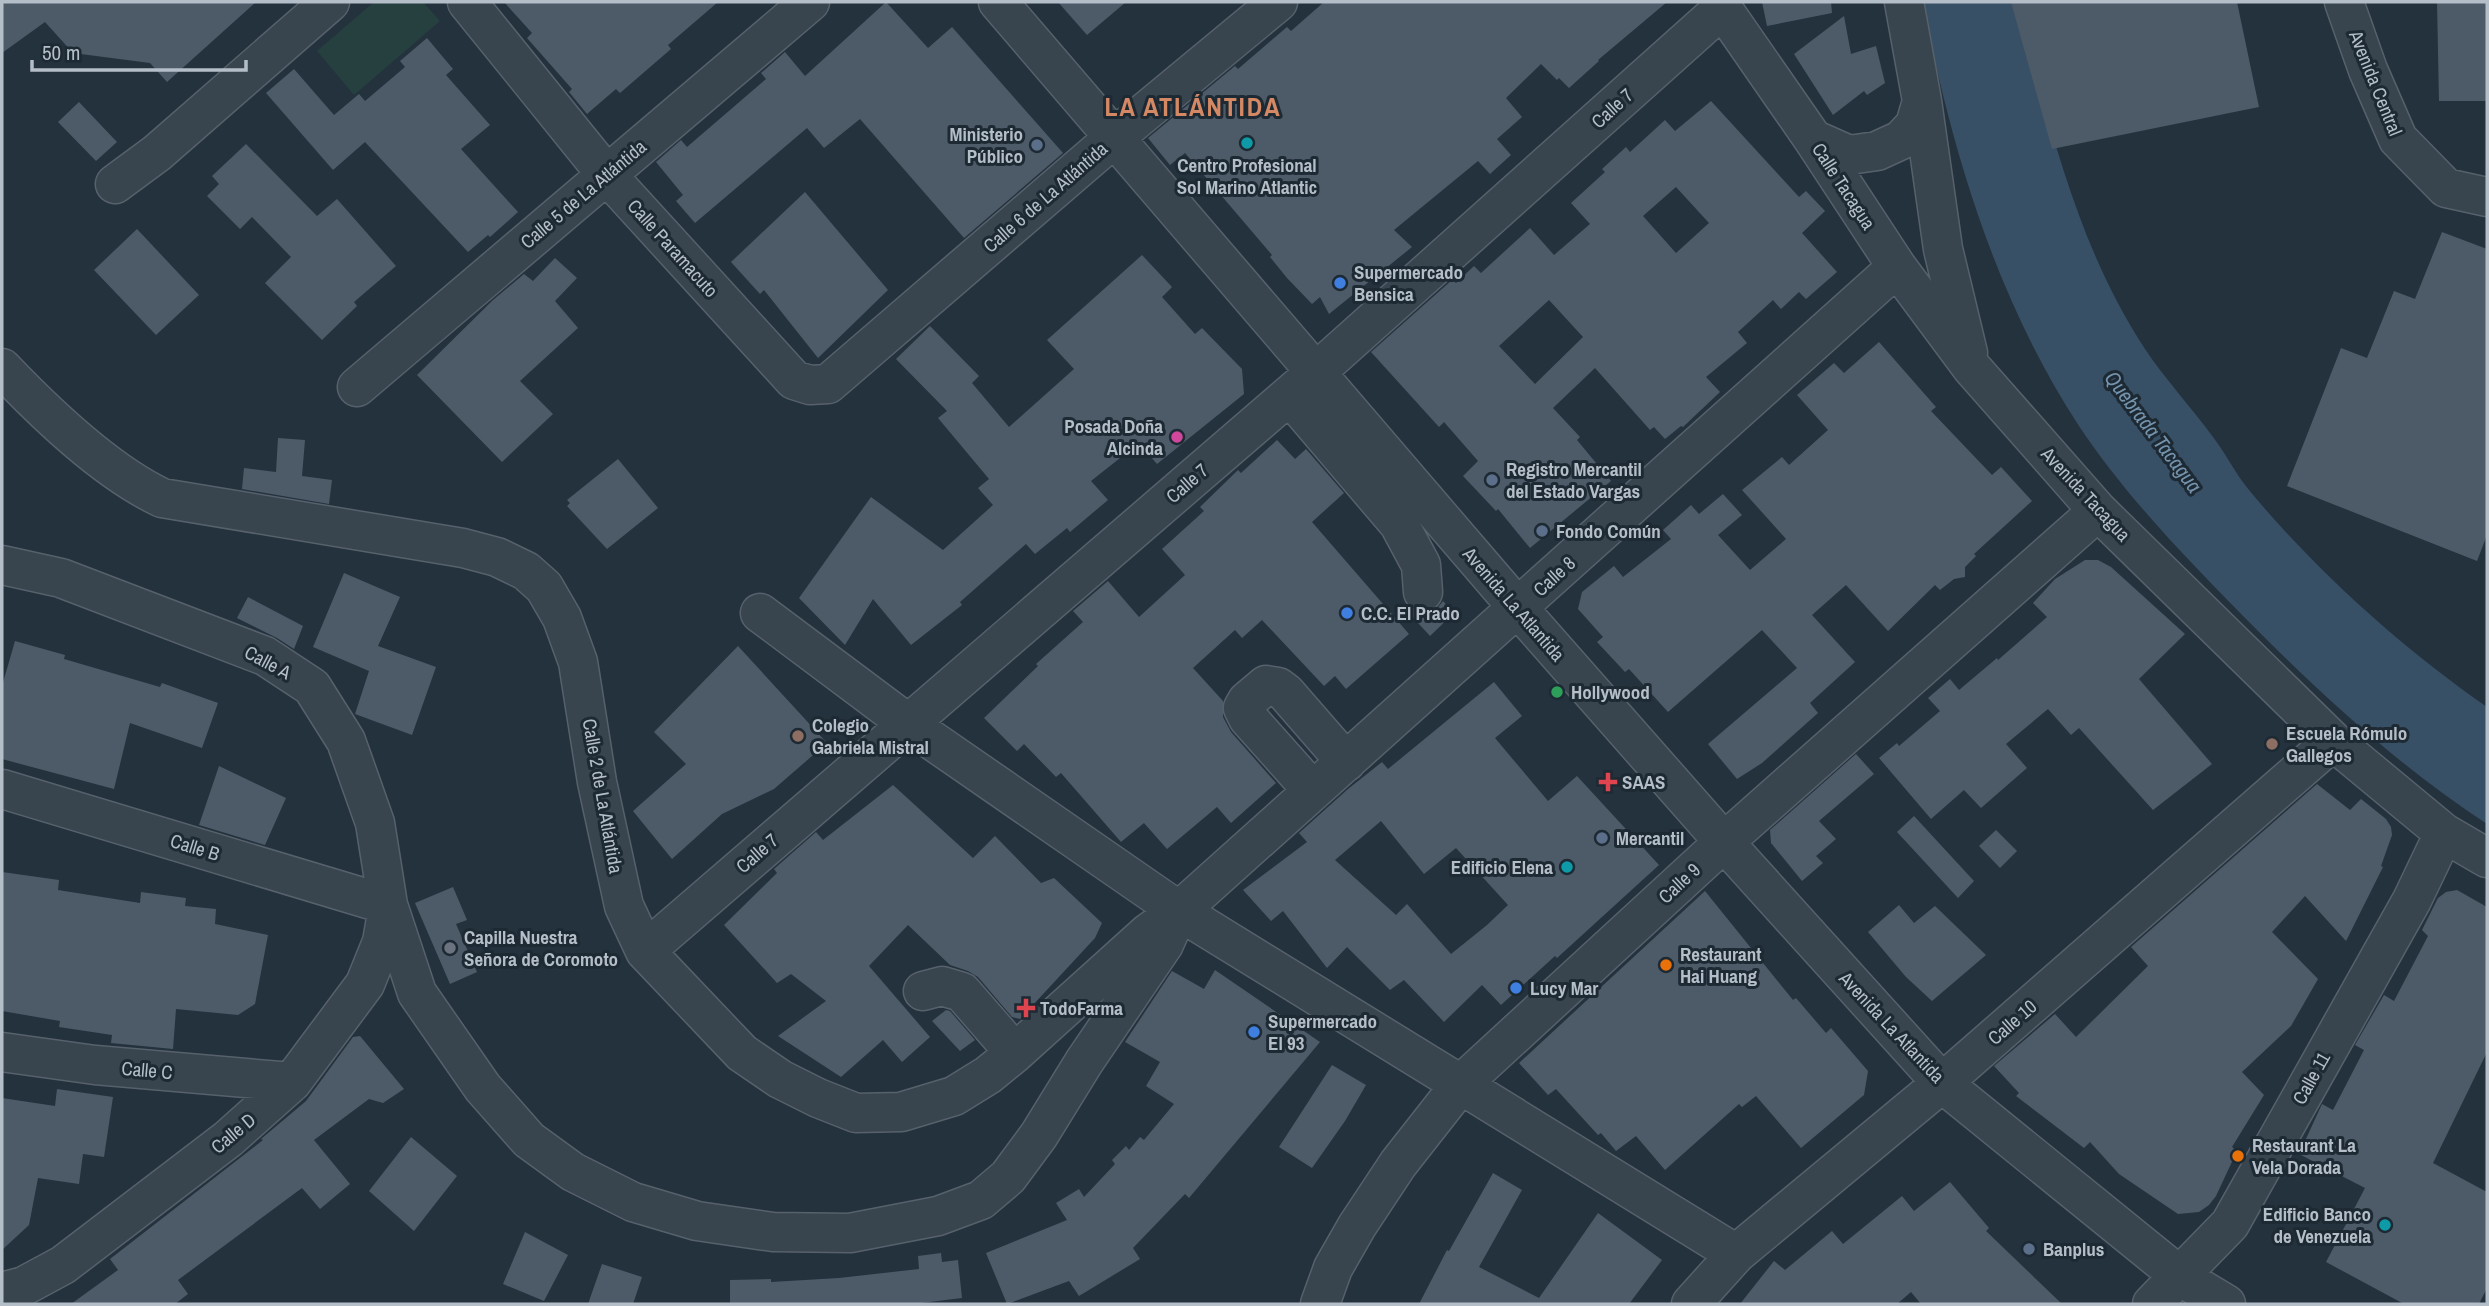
<svg xmlns="http://www.w3.org/2000/svg" width="2489" height="1306" font-family="'Archivo Narrow',sans-serif">
<rect width="100%" height="100%" fill="#24323e"/>
<path fill="#263f3f" d="M374 2H423L440 21 354 95 317 51Z"/>
<path fill="#385065" d="M1922 2H2017C2022 31 2032 60 2040 89 2064 179 2093 270 2145 349 2165 379 2191 407 2213 437 2226 454 2235 473 2249 490 2315 570 2402 648 2487 707V824C2403 769 2327 700 2257 630 2194 566 2129 501 2079 426 2013 325 1972 212 1943 95 1936 64 1927 33 1922 2Z"/>
<path fill="#4d5b69" fill-rule="evenodd" d="M2 2H256L167 82 150 63 73 53 45 22 2 53Z
M504 2H718L668 45 671 49 620 93 616 89 587 114 569 92 572 89 527 38 532 33Z
M886 2 928 48 952 27 1063 153 964 238 860 119 824 148 807 128 695 223 676 201 683 195 656 162 681 140 687 147 766 79 761 73 785 52 805 76Z
M1058 2H1126L1087 35Z
M1324 2H1667L1598 60 1599 61 1569 88 1559 78 1557 80 1541 64 1506 98 1522 117 1497 139 1511 155 1490 174 1478 161 1394 230 1412 247 1329 314 1320 297 1312 304 1287 278 1270 257 1272 255 1185 153 1170 165 1148 138 1235 66 1238 69 1287 27 1291 31Z
M1762 2H1831L1832 13 1767 26Z
M2011 2H2237L2259 107 2052 149Z
M2437 2H2487V101H2439Z
M1844 16 1851 54 1876 46 1885 83 1867 95 1864 91 1833 115 1794 54Z
M427 38 453 69 446 75 490 125 461 149 518 212 490 237 488 235 468 252 365 142 333 170 266 93 294 69 334 115 359 94 365 101 405 67 400 61Z
M1711 101 1799 197 1806 191 1825 211 1802 233 1837 272 1806 299 1799 292 1781 309 1773 300 1738 332 1747 343 1706 377 1720 392 1683 427 1681 426 1665 439 1654 427 1650 430 1595 368 1553 408 1580 437 1577 440 1611 481 1530 548 1498 509 1496 511 1463 476 1478 461 1444 422 1439 427 1371 352 1452 280 1456 283 1474 266 1481 273 1530 228 1554 255 1590 224 1571 203 1605 172 1602 169 1626 147 1630 152 1665 120 1675 131ZM1676 187 1709 223 1676 253 1643 216ZM1549 300 1583 337 1535 384 1499 346Z
M79 102 117 142 96 161 58 122Z
M246 144 317 216 337 199 396 266 354 302 357 306 322 340 265 283 291 257 252 217 240 229 207 196 219 184 212 176Z
M805 192 888 290 818 358 764 290 760 294 731 262Z
M137 229 199 295 156 335 94 270Z
M2442 232 2487 249V535L2477 561 2287 486 2341 348 2367 358 2394 291 2415 299Z
M1142 255 1172 287 1162 297 1195 334 1202 328 1242 369 1244 394 1157 464 1139 443 1091 481 1108 500 1070 532 1067 528 1035 554 1026 544 960 602 962 605 911 645 873 599 845 645 799 598 871 497 943 550 993 505 978 488 989 479 938 418 947 411 896 359 930 326 979 376 972 383 1009 427 1074 369 1047 340Z
M555 258 577 278 555 301 578 328 520 381 553 414 502 462 417 375 493 300 524 274 533 281Z
M1879 342 1936 407 1931 411 1992 475 2001 467 2032 501 1974 554 1976 556 1965 567V577L1954 579 1940 590 1935 585 1888 631 1846 585 1812 615 1855 662 1810 703 1818 713 1762 763 1737 779 1708 744 1797 668 1762 630 1668 712 1629 669 1625 672 1597 642 1603 637 1578 609 1582 592 1614 566 1623 577 1671 539 1663 530 1691 505 1699 514 1723 494 1742 515 1718 535 1750 570 1786 539 1742 490 1782 457 1789 465 1828 430 1797 395 1834 363 1844 373Z
M278 438 305 440 302 476 332 480 329 504 242 489 244 468 276 472Z
M1277 440 1295 459 1306 449 1344 493 1312 522 1409 634 1346 689 1335 676 1324 686 1262 620 1242 638 1235 630 1193 668 1223 701V717L1231 732 1276 783 1231 823 1217 807 1167 849 1144 823 1121 842 1061 773 1056 777 1024 744 1017 751 984 718 1038 666 1036 664 1083 622 1073 611 1108 581 1139 617 1185 575 1162 549 1204 511 1200 507 1238 470 1241 473Z
M618 459 658 508 607 549 567 506 570 503 567 500Z
M2085 560H2098L2111 567 2185 634 2139 679 2212 764 2153 810 2079 728 2071 735 2048 709 2006 744 2027 768 1981 808 1964 790 1931 819 1879 758 1897 743 1899 746 1940 711 1928 698 1950 679 1959 690 1997 658 1998 660 2047 617 2033 603 2055 579Z
M344 573 400 597 378 646 436 667 412 735 355 714 369 671 313 647Z
M248 597 303 626 294 649 277 638 237 618Z
M1443 601 1454 613 1430 636 1408 612 1410 609 1425 614 1436 610Z
M15 641 65 655 64 659 160 687 162 683 218 703 202 748 130 723 114 789 2 759V686Z
M738 646 827 743 774 789 722 814 672 859 633 811 686 764 654 732Z
M1494 682 1522 716 1495 738 1548 801 1577 776 1659 865 1557 958 1555 956 1501 1005 1482 985 1444 1022 1404 980 1390 990 1347 947 1327 968 1283 911 1271 921 1243 890 1307 842 1299 833 1348 789 1382 762 1388 769ZM1381 821 1424 874 1456 848 1508 905 1487 925 1451 954 1407 904 1396 915 1335 860Z
M1856 754 1874 774 1819 821 1836 839 1816 856 1823 863 1802 881 1771 843 1770 830Z
M219 766 286 798 265 845 199 825Z
M2317 784 2350 810 2361 799 2386 819 2391 827 2392 835 2381 866 2383 867 2346 941 2305 896 2272 932 2318 979 2291 1026 2242 1072 2264 1095 2232 1147 2237 1151 2216 1196 2209 1205 2199 1212 2178 1214 2119 1174 2090 1142 2084 1148 2016 1096 2019 1093 1994 1066 2055 1014 2076 1037 2148 966 2131 947Z
M893 785 973 858 995 836 1041 883 1054 878 1102 923 1095 938 1020 1019 1012 1017 978 977 968 971 950 965 908 925 869 966 930 1037 902 1062 883 1040 841 1077 778 1036 826 1001 791 974 777 983 724 925 777 873 774 869 816 832 823 840Z
M1914 816 1974 881 1958 898 1897 832Z
M1996 830 2017 851 2000 868 1979 846Z
M2 872 59 880 58 890 140 903 141 892 186 898 185 906 216 909 215 924 268 935 255 1004 238 1015 176 1009 173 1049 111 1043 112 1035 59 1027 60 1021 2 1011Z
M453 887 467 920 456 924 477 972 450 984 415 903Z
M2457 890 2487 907V1052L2433 1163 2487 1192V1288L2479 1304H2404L2326 1262 2365 1188 2299 1154 2322 1104 2333 1110 2364 1050 2355 1045 2384 995 2394 1001 2428 936 2422 930 2438 898 2446 892Z
M1705 891 1793 1000 1796 998 1826 1033 1831 1028 1868 1071 1864 1095 1801 1148 1756 1096 1742 1107 1739 1104 1665 1170 1636 1136 1616 1151 1601 1133 1598 1135 1556 1089 1548 1095 1519 1063Z
M1899 905 1914 923 1935 906 1986 955 1932 1001 1906 977 1868 932Z
M1215 970 1320 1042 1189 1198 1185 1194 1133 1248 1140 1259 1079 1296 1069 1281 1007 1304 986 1253 1067 1220 1056 1203 1079 1189 1084 1197 1115 1164 1112 1160 1126 1146 1129 1150 1140 1137 1144 1140 1174 1104 1146 1086 1160 1062 1125 1042 1172 971 1204 989Z
M946 1010 950 1011 975 1040 960 1051 932 1021Z
M360 1036 404 1089 383 1103 369 1099 314 1140 350 1184 320 1209 302 1188 178 1280 188 1294 175 1304H71L118 1270 110 1259 263 1140 261 1139 306 1101 353 1037Z
M1332 1065 1366 1085 1345 1121 1312 1168 1279 1147Z
M57 1089 113 1097 104 1157 83 1154 79 1184 38 1178 29 1225 2 1250V1098L55 1106Z
M411 1137 457 1176 414 1231 369 1191Z
M1493 1173 1522 1190 1479 1267 1539 1298 1598 1213 1662 1260 1629 1304H1419L1447 1250 1449 1251Z
M1950 1182 1989 1228 1986 1231 2062 1304H1921L1911 1292 1897 1304H1740L1774 1261 1785 1270 1832 1231 1843 1244 1902 1196 1914 1211Z
M525 1232 568 1255 544 1301 503 1284Z
M941 1253 942 1262 958 1260 962 1298 913 1304H730V1280L771 1279V1282L839 1278 919 1269 918 1256Z
M602 1264 642 1277 633 1304H588Z"/>
<g fill="none" stroke-linecap="round" stroke-linejoin="round">
<defs>
<path id="minor" d="M467 2 606 174 794 380 810 385 828 384 1115 137 1278 2
M998 2 1518 608 1724 842 1942 1083 2181 1277 2226 1304
M1718 2 1813 139 1897 267 1972 368 2098 511 2333 741 2444 833 2487 858
M1904 2 1922 101 1943 249 1968 353
M2344 2 2368 70 2398 139 2446 188 2487 197
M1813 139 1849 155 1877 151 1901 140 1915 125 1922 101
M115 184 157 153 330 2
M2 368C46 414 105 471 162 498L463 548 497 557 526 571 544 587 562 618 578 662 597 782 624 906 645 951 742 1053 780 1079 818 1098 856 1113 901 1112 954 1096 988 1075 1015 1053 1148 933 1179 911 1897 267
M357 387 810 2
M1290 396 1399 524 1421 565 1423 592
M2 565 61 578 265 656 312 687 346 741 375 823 388 905 417 993 483 1088 529 1140 573 1172 633 1202 697 1221 773 1232 850 1233 938 1216 981 1200 1008 1177 1039 1135 1084 1062 1164 944 1172 926
M760 613 907 723 1179 911 1736 1254
M2 789 388 905
M1313 791 1248 718 1243 708 1247 701 1266 685 1278 687 1286 693 1346 762
M645 951 1315 373 1723 8
M923 991 942 986 962 992 1015 1053
M2 1052 95 1065 292 1082
M2 1292 24 1286 63 1265 228 1139 292 1082 365 984 382 942 388 907
M1320 1304 1333 1268 1357 1226 1398 1164 1460 1085 1724 842 2098 511
M1691 1304 1736 1254 1942 1083 2333 741
M2152 1304 2230 1224 2412 900 2444 833"/>
</defs>
<use href="#minor" stroke="#56616c" stroke-width="41"/>
<use href="#minor" stroke="#38444e" stroke-width="38"/>
</g>
<g fill="#0f9aa8" stroke="#1d2933" stroke-width="2.5">
<circle cx="1247" cy="143" r="7"/>
<circle cx="1567" cy="867" r="7"/>
<circle cx="2385" cy="1225" r="7"/>
</g>
<g fill="#5c6f8a" stroke="#1d2933" stroke-width="2.5">
<circle cx="1037" cy="145" r="7"/>
<circle cx="1492" cy="480" r="7"/>
<circle cx="1542" cy="531" r="7"/>
<circle cx="1602" cy="838" r="7"/>
<circle cx="2029" cy="1249" r="7"/>
</g>
<g fill="#3f7fe0" stroke="#1d2933" stroke-width="2.5">
<circle cx="1340" cy="283" r="7"/>
<circle cx="1347" cy="613" r="7"/>
<circle cx="1516" cy="988" r="7"/>
<circle cx="1254" cy="1032" r="7"/>
</g>
<circle fill="#d1479c" stroke="#1d2933" stroke-width="2.5" cx="1177" cy="437" r="7"/>
<circle fill="#2e9e5b" stroke="#1d2933" stroke-width="2.5" cx="1557" cy="692" r="7"/>
<g fill="#8d6e63" stroke="#1d2933" stroke-width="2.5">
<circle cx="798" cy="736" r="7"/>
<circle cx="2272" cy="744" r="7"/>
</g>
<g fill="#e0444e" stroke="#1d2933" stroke-width="2.5">
<path d="M1604.5 771.5h7v7h7v7h-7v7h-7v-7h-7v-7h7z"/>
<path d="M1022.5 997.5h7v7h7v7h-7v7h-7v-7h-7v-7h7z"/>
</g>
<circle fill="#6b7280" stroke="#1d2933" stroke-width="2.5" cx="450" cy="948" r="7"/>
<g fill="#e8710a" stroke="#1d2933" stroke-width="2.5">
<circle cx="1666" cy="965" r="7"/>
<circle cx="2238" cy="1156" r="7"/>
</g>
<g text-anchor="middle" stroke-width="6" stroke-linejoin="round" paint-order="stroke">
<g font-size="19" fill="#b4bec9" stroke="#1d2933">
<text transform="translate(2376 83) rotate(68)" y="7">Avenida Central</text>
<text transform="translate(1612 108) rotate(-42)" y="7">Calle 7</text>
<text transform="translate(1844 186) rotate(57)" y="7">Calle Tacagua</text>
<text transform="translate(583 194) rotate(-40)" y="7">Calle 5 de La Atlántida</text>
<text transform="translate(1045 197) rotate(-41)" y="7">Calle 6 de La Atlántida</text>
<text transform="translate(673 248) rotate(48)" y="7">Calle Paramacuto</text>
<text transform="translate(1187 483) rotate(-41)" y="7">Calle 7</text>
<text transform="translate(2086 494) rotate(47)" y="7">Avenida Tacagua</text>
<text transform="translate(1554 576) rotate(-42)" y="7">Calle 8</text>
<text transform="translate(1514 604) rotate(49)" y="7">Avenida La Atlantida</text>
<text transform="translate(268 662) rotate(28)" y="7">Calle A</text>
<text transform="translate(603 796) rotate(80)" y="7">Calle 2 de La Atlántida</text>
<text transform="translate(195 847) rotate(17)" y="7">Calle B</text>
<text transform="translate(757 853) rotate(-41)" y="7">Calle 7</text>
<text transform="translate(1679 883) rotate(-43)" y="7">Calle 9</text>
<text transform="translate(2012 1022) rotate(-41)" y="7">Calle 10</text>
<text transform="translate(1892 1027) rotate(47)" y="7">Avenida La Atlantida</text>
<text transform="translate(147 1070) rotate(5)" y="7">Calle C</text>
<text transform="translate(2311 1078) rotate(-61)" y="7">Calle 11</text>
<text transform="translate(233 1133) rotate(-40)" y="7">Calle D</text>
</g>
<g font-size="19" font-weight="bold" fill="#b4bec9" stroke="#1d2933" text-anchor="start">
<text x="1023" y="141" text-anchor="end">Ministerio<tspan x="1023" dy="22">Público</tspan></text>
<text x="1247" y="172" text-anchor="middle">Centro Profesional<tspan x="1247" dy="22">Sol Marino Atlantic</tspan></text>
<text x="1354" y="279">Supermercado<tspan x="1354" dy="22">Bensica</tspan></text>
<text x="1163" y="433" text-anchor="end">Posada Doña<tspan x="1163" dy="22">Alcinda</tspan></text>
<text x="1506" y="476">Registro Mercantil<tspan x="1506" dy="22">del Estado Vargas</tspan></text>
<text x="1556" y="538">Fondo Común</text>
<text x="1361" y="620">C.C. El Prado</text>
<text x="1571" y="699">Hollywood</text>
<text x="812" y="732">Colegio<tspan x="812" dy="22">Gabriela Mistral</tspan></text>
<text x="2286" y="740">Escuela Rómulo<tspan x="2286" dy="22">Gallegos</tspan></text>
<text x="1622" y="789">SAAS</text>
<text x="1616" y="845">Mercantil</text>
<text x="1553" y="874" text-anchor="end">Edificio Elena</text>
<text x="464" y="944">Capilla Nuestra<tspan x="464" dy="22">Señora de Coromoto</tspan></text>
<text x="1680" y="961">Restaurant<tspan x="1680" dy="22">Hai Huang</tspan></text>
<text x="1530" y="995">Lucy Mar</text>
<text x="1040" y="1015">TodoFarma</text>
<text x="1268" y="1028">Supermercado<tspan x="1268" dy="22">El 93</tspan></text>
<text x="2252" y="1152">Restaurant La<tspan x="2252" dy="22">Vela Dorada</tspan></text>
<text x="2371" y="1221" text-anchor="end">Edificio Banco<tspan x="2371" dy="22">de Venezuela</tspan></text>
<text x="2043" y="1256">Banplus</text>
</g>
<g font-size="21" font-style="italic" fill="#7493ac" stroke="#1d2933">
<text transform="translate(2153 432) rotate(53)" y="7">Quebrada Tacagua</text>
</g>
<g font-size="26" font-weight="bold" letter-spacing="2" fill="#d48964" stroke="#1d2933">
<text x="1193" y="116">LA ATLÁNTIDA</text>
</g>
</g>
<rect width="2489" height="1306" fill="none" stroke="#b4bec9" stroke-width="7"/>
<path d="M32 60v10h214v-10" fill="none" stroke="#b4bec9" stroke-width="3.5"/>
<text x="42" y="60" font-size="21" fill="#b4bec9" stroke="#1d2933" stroke-width="5" paint-order="stroke">50 m</text>
</svg>
